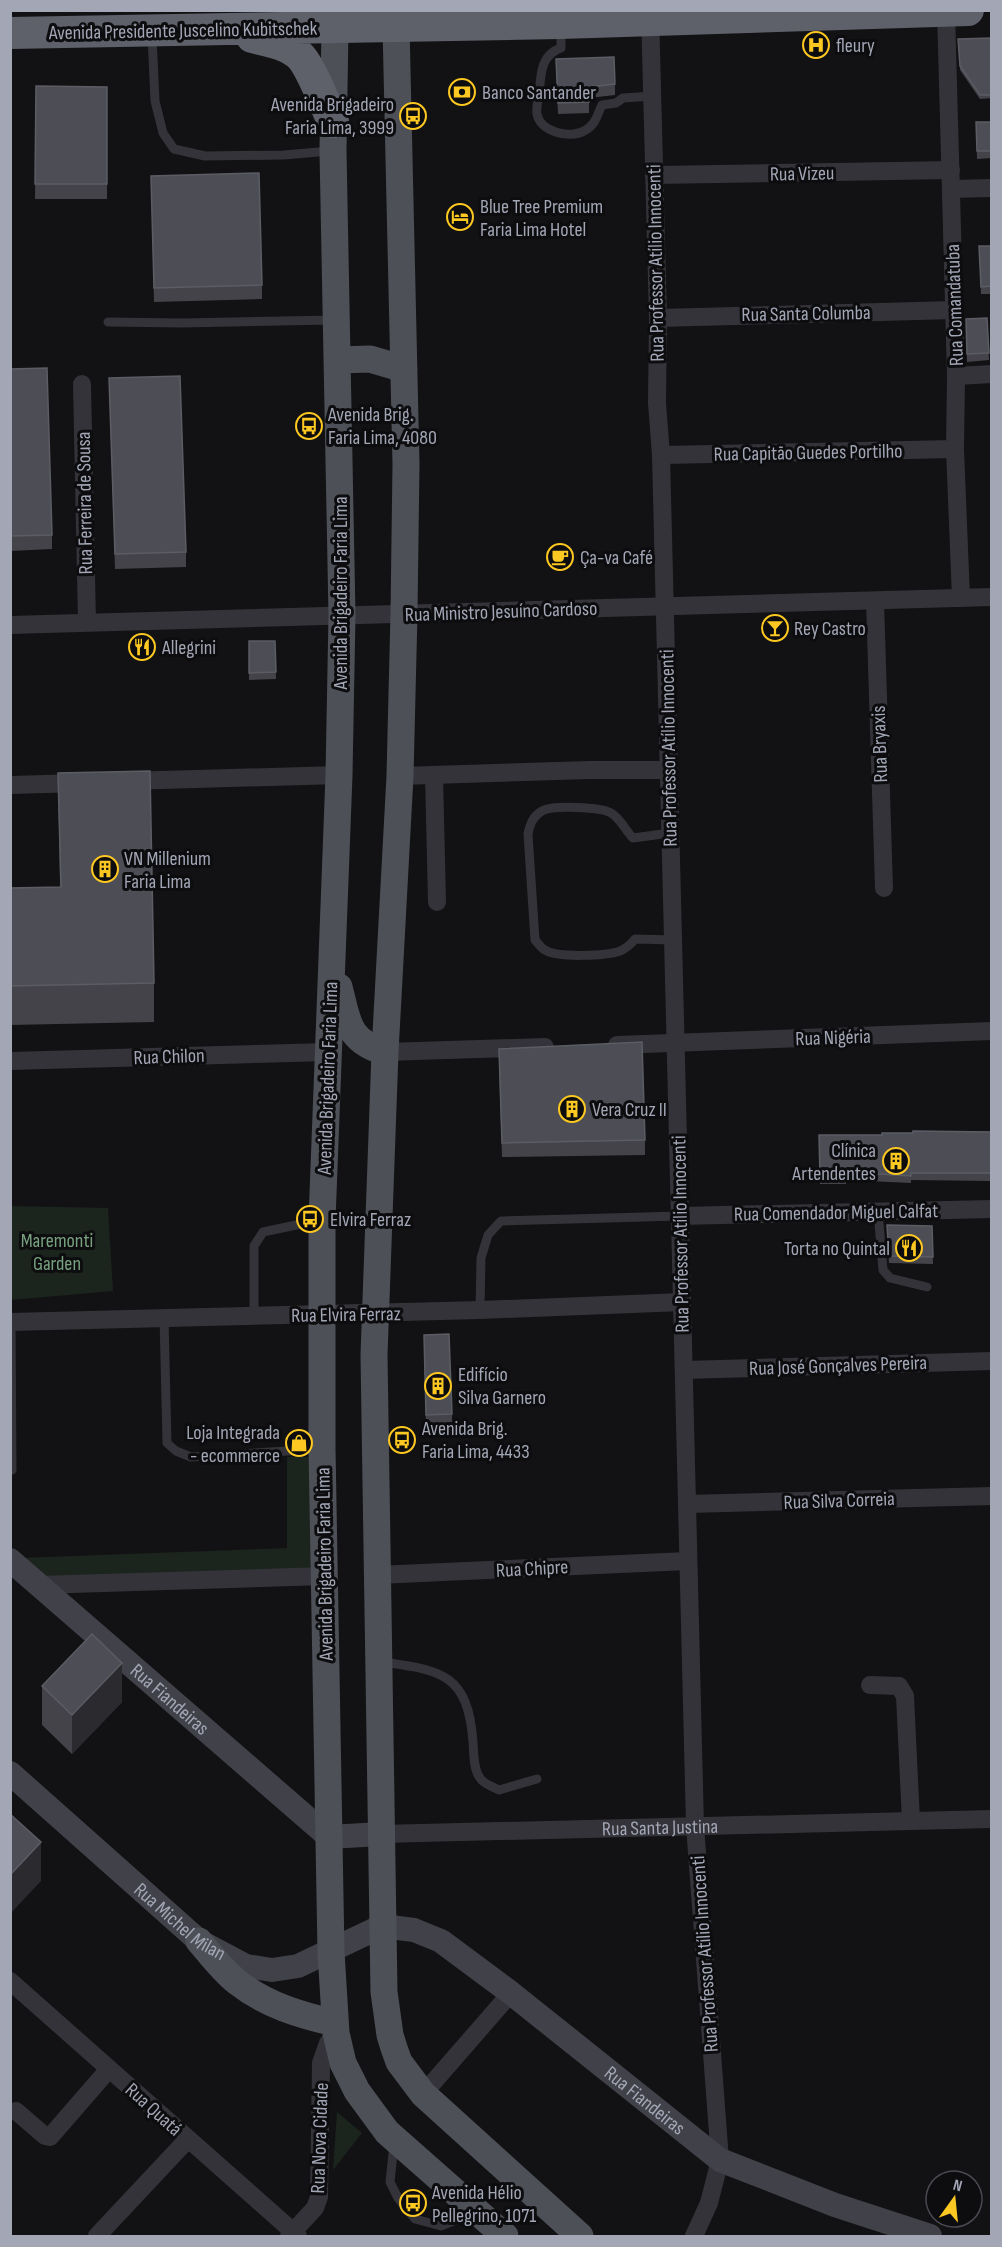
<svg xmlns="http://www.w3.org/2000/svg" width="1002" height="2247" font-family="'Sofia Sans Condensed',sans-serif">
<rect width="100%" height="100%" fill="#121214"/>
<path fill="#1c241e" d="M11 1206 108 1208 113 1291 11 1300Z
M287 1457H312L316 1568 44 1577 19 1558 287 1548Z
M337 2112 362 2133 333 2170Z"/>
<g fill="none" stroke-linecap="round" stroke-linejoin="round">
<path stroke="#333339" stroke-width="9" d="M561 28V48C540 55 541 75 539 95 538 100 536 108 537 114 540 132 570 139 584 131 596 125 597 115 602 105L616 103 623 98 653 96
M152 36 155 101 163 133 174 149 205 156 284 155 330 151
M108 322 183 323 334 320
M670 833 633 838C626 831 620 818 611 813 601 807 552 805 542 811 533 816 530 824 528 834L535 940C538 943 541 948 545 950 557 958 606 956 620 951 627 948 631 944 635 939L674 940
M878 1212 883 1270 890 1278 927 1287
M480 1310 481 1258 488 1235 501 1221 680 1216
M254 1316V1246L263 1232 320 1220
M164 1318 167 1443 176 1451 191 1457 320 1449
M11 1322 12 1470
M382 1662C442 1670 468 1674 473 1742 474 1753 473 1769 480 1778 483 1784 494 1787 499 1790L537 1779
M394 2144 390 2182 398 2198 415 2219 441 2226 473 2213"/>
<g stroke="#333339" stroke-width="18">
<path d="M946 11 956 376 955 449 961 598"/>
<path d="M650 12 658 318 657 403 661 455 695 1826 720 2160 709 2203 694 2236"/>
<path d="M654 175 951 170"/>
<path d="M951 189 992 188"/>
<path d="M658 318 954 310"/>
<path d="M956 376 992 374"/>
<path d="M82 384 87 622"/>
<path d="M661 455 955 449"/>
<path d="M875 601 884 888"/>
<path d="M10 625 992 597"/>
<path d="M434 775 437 902"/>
<path d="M400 776 590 770H669"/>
<path d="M126 781 339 775"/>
<path d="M10 785 81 783"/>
<path d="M617 1045 992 1031"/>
<path d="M385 1052 545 1047"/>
<path d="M10 1061 328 1052"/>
<path d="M680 1216 992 1209"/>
<path d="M10 1322 480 1310 682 1302"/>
<path d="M684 1370 992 1361"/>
<path d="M687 1504 992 1496"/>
<path d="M377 1575 688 1561"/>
<path d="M39 1585 324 1576"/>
<path d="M870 1685 899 1686 905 1696 911 1821"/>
<path id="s1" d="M381 1834 992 1819"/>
<path d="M10 1981 298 2236"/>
<path d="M423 2094 511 1993"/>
<path d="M16 2111 45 2136 50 2137 109 2069"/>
<path d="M97 2236 188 2139"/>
<path d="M289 2236 315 2208 319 2197 321 2063 328 2043 336 2033"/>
</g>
<g stroke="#414249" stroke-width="24">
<path id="s2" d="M10 1560 329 1837 381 1834"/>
<path id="s3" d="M10 1773 199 1941 246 1966 272 1970 298 1966 382 1926 414 1930 441 1941 511 1993 720 2160 835 2205 930 2236"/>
</g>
<path stroke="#4e5058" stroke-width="27" d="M396 26 406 464 404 613 400 776 385 1052 374 1355 384 1992 390 2035 394 2048 399 2062 423 2094 580 2236
M335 27 333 151 342 615 339 775 322 1220V1448L331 1952 336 2033 343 2063 357 2091 387 2132 505 2236
M337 360 370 359 404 369
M339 987C348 1021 347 1041 385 1052
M199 1941C211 1955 223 1971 237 1982 266 2005 300 2015 335 2023"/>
<path stroke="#5e606a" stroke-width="32" d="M10 33 561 23 968 10
M252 37C268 41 289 44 301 57 311 68 326 106 333 122"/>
</g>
<path fill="#434349" d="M992 38V98L980 99 960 70 958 39Z
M556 70 615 84V95L589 98V113L558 114Z
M36 86 107 87V199H35Z
M976 122H992V158L977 159Z
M151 176 262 285V299L154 302Z
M979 246H992V294H981Z
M987 318 989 360 967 362 966 319Z
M10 369 52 535V549L10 551Z
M109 378 186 552V567L115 569Z
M249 641H275L276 679 249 680Z
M58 773 154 983V1022L10 1025V888L60 887Z
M499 1063 645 1140V1155L502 1157Z
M992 1132V1181L911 1180V1183L846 1180V1184H820L819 1135H882Z
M887 1225 932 1226 933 1264 889 1263Z
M424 1346 452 1414V1425L426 1426Z
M42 1686 122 1702 72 1754 42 1725Z"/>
<path fill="#2b2b2f" d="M122 1663V1702L72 1754V1715Z
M41 1842V1881L10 1914V1875Z"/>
<path fill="#4d4e55" stroke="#5b5c64" stroke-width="1.5" d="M992 38V95H980L960 66 958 39Z
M614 57 615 84 589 87V102L558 103 556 59Z
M36 86 107 87V184H35Z
M976 122H992V151H977Z
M259 173 262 285 154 288 151 176Z
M979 246H992V286L981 287Z
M987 318 989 353 967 354 966 319Z
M47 368 52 535 10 536V369Z
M180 376 186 552 115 554 109 378Z
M249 641H275L276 672 249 673Z
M150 771 154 983 10 986V888L61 887 58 773Z
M642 1042 645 1140 502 1143 499 1049Z
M913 1131 992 1132V1173H911V1176L846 1172V1176H820L819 1135H882V1133H913Z
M887 1225 932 1226 933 1257 889 1256Z
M449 1334 452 1414 426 1415 424 1335Z
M92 1634 122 1663 72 1715 42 1686Z
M10 1814 41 1842 10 1875Z"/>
<defs>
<symbol id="hospital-ring" viewBox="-11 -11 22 22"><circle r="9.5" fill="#0d0d0f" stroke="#fdc821" stroke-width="1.5"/><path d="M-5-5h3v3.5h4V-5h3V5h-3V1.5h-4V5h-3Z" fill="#fdc821"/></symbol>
<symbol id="bank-ring" viewBox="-11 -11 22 22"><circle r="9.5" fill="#0d0d0f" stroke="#fdc821" stroke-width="1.5"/><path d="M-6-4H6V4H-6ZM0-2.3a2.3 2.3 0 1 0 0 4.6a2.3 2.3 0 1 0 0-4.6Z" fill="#fdc821"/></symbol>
<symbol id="bus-ring" viewBox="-11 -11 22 22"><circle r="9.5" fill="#0d0d0f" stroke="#fdc821" stroke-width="1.5"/><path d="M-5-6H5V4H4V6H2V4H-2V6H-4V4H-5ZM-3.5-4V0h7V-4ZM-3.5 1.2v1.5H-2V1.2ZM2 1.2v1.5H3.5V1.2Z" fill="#fdc821"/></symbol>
<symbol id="hotel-ring" viewBox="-11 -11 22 22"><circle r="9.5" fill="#0d0d0f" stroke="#fdc821" stroke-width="1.5"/><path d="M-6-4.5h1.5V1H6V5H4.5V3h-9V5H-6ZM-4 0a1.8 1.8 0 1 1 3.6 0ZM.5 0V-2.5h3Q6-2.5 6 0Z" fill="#fdc821"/></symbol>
<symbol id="cafe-ring" viewBox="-11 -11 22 22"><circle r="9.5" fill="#0d0d0f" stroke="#fdc821" stroke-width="1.5"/><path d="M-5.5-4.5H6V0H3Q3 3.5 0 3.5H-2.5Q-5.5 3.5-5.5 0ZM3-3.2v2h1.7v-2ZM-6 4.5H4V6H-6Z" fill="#fdc821"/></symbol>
<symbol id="bar-ring" viewBox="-11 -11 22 22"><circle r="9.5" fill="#0d0d0f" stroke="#fdc821" stroke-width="1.5"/><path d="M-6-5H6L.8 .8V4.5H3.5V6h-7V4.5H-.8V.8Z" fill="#fdc821"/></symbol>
<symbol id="restaurant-ring" viewBox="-11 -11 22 22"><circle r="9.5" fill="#0d0d0f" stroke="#fdc821" stroke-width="1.5"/><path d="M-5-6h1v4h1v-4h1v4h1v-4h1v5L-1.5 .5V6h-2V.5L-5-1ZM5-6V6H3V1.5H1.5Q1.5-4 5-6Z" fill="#fdc821"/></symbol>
<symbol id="building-ring" viewBox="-11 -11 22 22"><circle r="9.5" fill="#0d0d0f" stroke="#fdc821" stroke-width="1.5"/><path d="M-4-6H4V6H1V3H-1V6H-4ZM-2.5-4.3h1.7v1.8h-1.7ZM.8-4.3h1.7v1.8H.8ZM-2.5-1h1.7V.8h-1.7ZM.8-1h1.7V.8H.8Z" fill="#fdc821"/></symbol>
<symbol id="shop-ring" viewBox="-11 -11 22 22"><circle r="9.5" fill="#0d0d0f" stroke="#fdc821" stroke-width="1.5"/><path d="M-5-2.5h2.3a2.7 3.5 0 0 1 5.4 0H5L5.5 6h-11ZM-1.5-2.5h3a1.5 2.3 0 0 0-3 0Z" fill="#fdc821"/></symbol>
</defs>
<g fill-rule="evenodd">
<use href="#hospital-ring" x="801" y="30" width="30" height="30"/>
<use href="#bank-ring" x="447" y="77" width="30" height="30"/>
<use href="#bus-ring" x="398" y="101" width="30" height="30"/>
<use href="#hotel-ring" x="445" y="202" width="30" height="30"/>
<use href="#bus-ring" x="294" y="411" width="30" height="30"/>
<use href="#cafe-ring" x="545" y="542" width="30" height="30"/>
<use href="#bar-ring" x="760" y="613" width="30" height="30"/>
<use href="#restaurant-ring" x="127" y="632" width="30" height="30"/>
<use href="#building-ring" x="90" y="854" width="30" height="30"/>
<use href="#building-ring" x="557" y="1094" width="30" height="30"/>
<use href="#building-ring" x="881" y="1146" width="30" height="30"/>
<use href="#bus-ring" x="295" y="1204" width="30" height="30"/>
<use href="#restaurant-ring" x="894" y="1233" width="30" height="30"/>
<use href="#building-ring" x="423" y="1371" width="30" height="30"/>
<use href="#bus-ring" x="387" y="1425" width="30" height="30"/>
<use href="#shop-ring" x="284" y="1428" width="30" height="30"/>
<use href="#bus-ring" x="398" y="2188" width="30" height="30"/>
</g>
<g text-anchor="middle" stroke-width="6" stroke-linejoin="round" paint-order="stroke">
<g font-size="20" fill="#a2a6b5" stroke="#0d0d0f">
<text transform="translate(183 30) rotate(-1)" y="7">Avenida Presidente Juscelino Kubitschek</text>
<text transform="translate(802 173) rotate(-1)" y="7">Rua Vizeu</text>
<text transform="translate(655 263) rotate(-91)" y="7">Rua Professor Atílio Innocenti</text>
<text transform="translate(954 305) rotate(-92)" y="7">Rua Comandatuba</text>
<text transform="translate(806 313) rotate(-1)" y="7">Rua Santa Columba</text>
<text transform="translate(808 452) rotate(-1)" y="7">Rua Capitão Guedes Portilho</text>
<text transform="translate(84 503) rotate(-91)" y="7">Rua Ferreira de Sousa</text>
<text transform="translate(340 593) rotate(-90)" y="7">Avenida Brigadeiro Faria Lima</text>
<text transform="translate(501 611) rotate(-2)" y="7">Rua Ministro Jesuíno Cardoso</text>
<text transform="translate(879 744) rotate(-92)" y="7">Rua Bryaxis</text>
<text transform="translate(668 748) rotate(-91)" y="7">Rua Professor Atílio Innocenti</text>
<text transform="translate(833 1037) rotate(-2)" y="7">Rua Nigéria</text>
<text transform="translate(169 1056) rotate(-2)" y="7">Rua Chilon</text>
<text transform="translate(327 1078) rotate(-88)" y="7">Avenida Brigadeiro Faria Lima</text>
<text transform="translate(836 1212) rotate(-1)" y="7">Rua Comendador Miguel Calfat</text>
<text transform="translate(680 1234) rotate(-91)" y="7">Rua Professor Atílio Innocenti</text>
<text transform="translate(346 1314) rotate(-1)" y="7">Rua Elvira Ferraz</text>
<text transform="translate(838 1365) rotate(-2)" y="7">Rua José Gonçalves Pereira</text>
<text transform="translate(839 1500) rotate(-2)" y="7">Rua Silva Correia</text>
<text transform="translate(324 1564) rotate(-91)" y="7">Avenida Brigadeiro Faria Lima</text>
<text transform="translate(532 1568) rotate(-3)" y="7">Rua Chipre</text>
<text dy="7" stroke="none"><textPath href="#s2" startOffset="212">Rua Fiandeiras</textPath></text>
<text dy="7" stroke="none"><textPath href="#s1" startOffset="279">Rua Santa Justina</textPath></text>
<text dy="7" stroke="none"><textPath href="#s3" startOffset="226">Rua Michel Milan</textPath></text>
<text transform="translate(704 1954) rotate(-94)" y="7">Rua Professor Atílio Innocenti</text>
<text dy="7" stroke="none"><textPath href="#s3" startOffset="772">Rua Fiandeiras</textPath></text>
<text transform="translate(154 2109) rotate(42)" y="7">Rua Quatá</text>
<text transform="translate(319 2138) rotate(-88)" y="7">Rua Nova Cidade</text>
</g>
<g font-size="20" fill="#a2a6b5" stroke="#0d0d0f" text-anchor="start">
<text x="836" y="52">fleury</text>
<text x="482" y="99">Banco Santander</text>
<text x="394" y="111" text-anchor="end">Avenida Brigadeiro<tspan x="394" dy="23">Faria Lima, 3999</tspan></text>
<text x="480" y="213">Blue Tree Premium<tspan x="480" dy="23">Faria Lima Hotel</tspan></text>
<text x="328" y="421">Avenida Brig.<tspan x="328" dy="23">Faria Lima, 4080</tspan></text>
<text x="580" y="564">Ça-va Café</text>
<text x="794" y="635">Rey Castro</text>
<text x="162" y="654">Allegrini</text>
<text x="124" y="865">VN Millenium<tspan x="124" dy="23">Faria Lima</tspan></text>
<text x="592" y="1116">Vera Cruz II</text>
<text x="876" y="1157" text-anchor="end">Clínica<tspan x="876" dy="23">Artendentes</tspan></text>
<text x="330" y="1226">Elvira Ferraz</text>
<text x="890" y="1255" text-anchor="end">Torta no Quintal</text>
<text x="458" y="1381">Edifício<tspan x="458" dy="23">Silva Garnero</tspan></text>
<text x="422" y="1435">Avenida Brig.<tspan x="422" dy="23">Faria Lima, 4433</tspan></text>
<text x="280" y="1439" text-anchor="end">Loja Integrada<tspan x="280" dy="23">- ecommerce</tspan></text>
<text x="432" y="2199">Avenida Hélio<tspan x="432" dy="23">Pellegrino, 1071</tspan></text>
</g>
<g font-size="20" fill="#78a27f" stroke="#0d0d0f">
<text x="57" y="1247">Maremonti<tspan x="57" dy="23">Garden</tspan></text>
</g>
</g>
<rect width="1002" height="2247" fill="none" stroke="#a2a6b5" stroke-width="24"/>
<g transform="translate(954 2199) rotate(15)"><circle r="28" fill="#0d0d0f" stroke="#494a51" stroke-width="1.5"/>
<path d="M0-4.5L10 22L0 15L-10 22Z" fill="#fdc821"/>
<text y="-9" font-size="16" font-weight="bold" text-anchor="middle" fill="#a2a6b5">N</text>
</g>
</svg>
